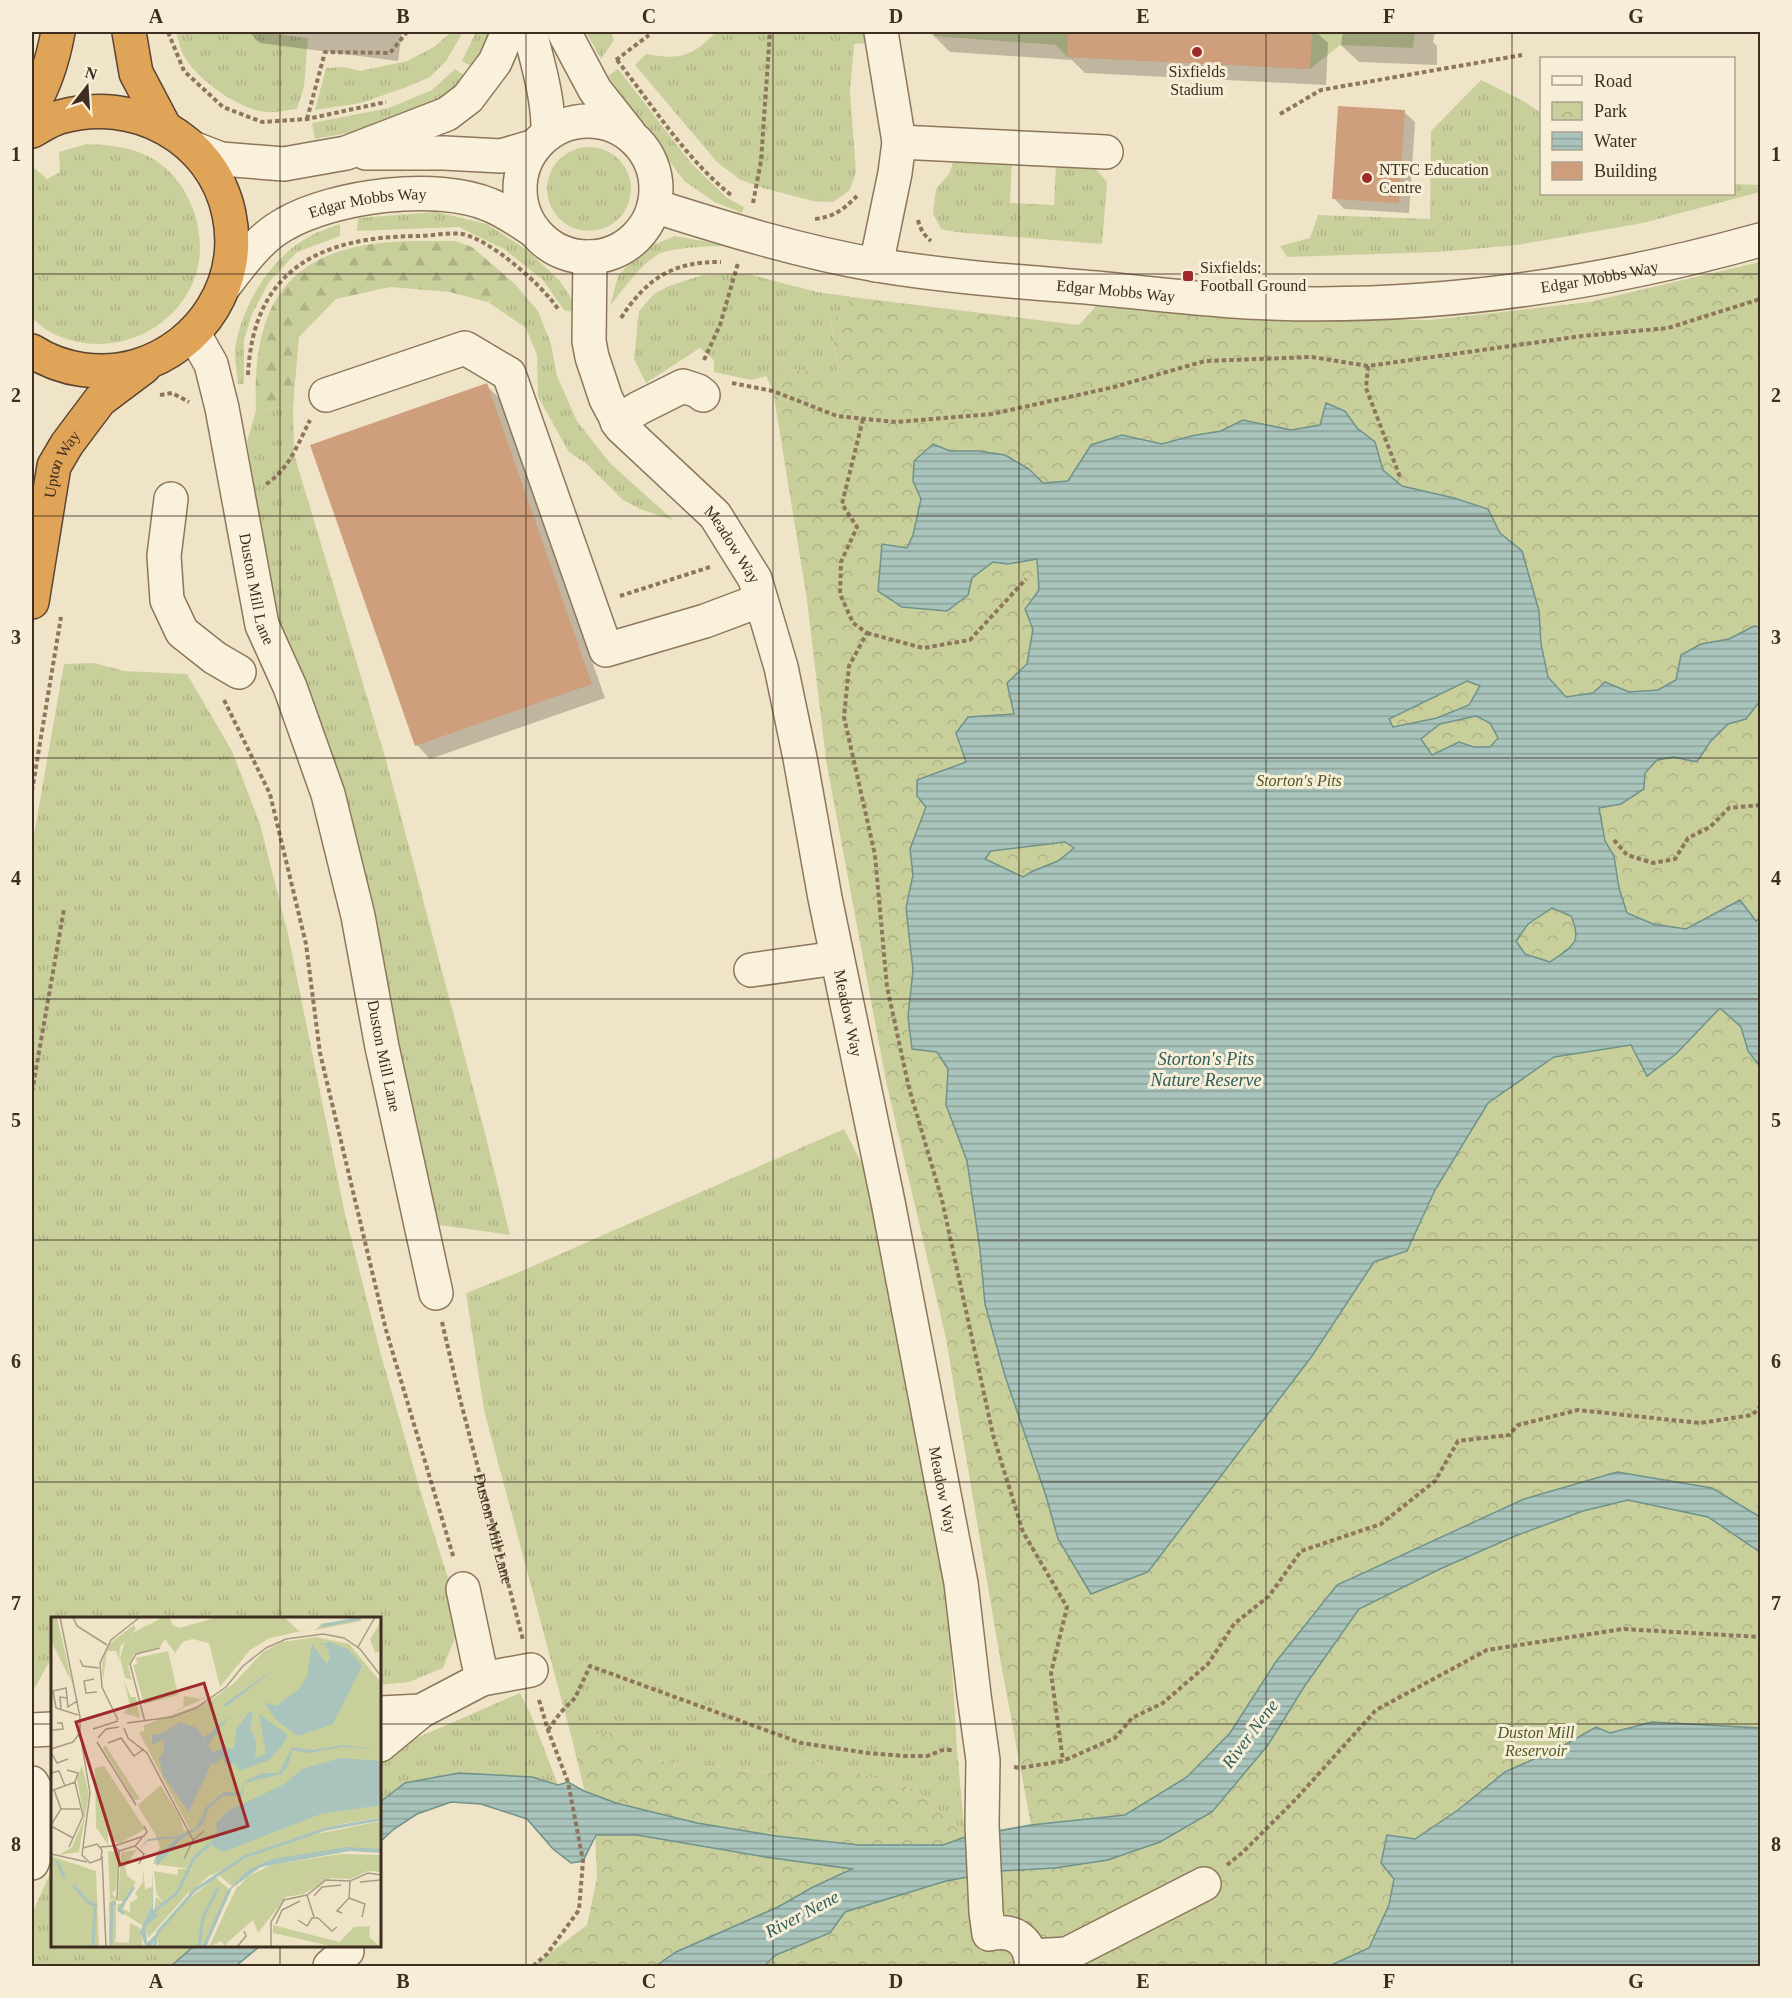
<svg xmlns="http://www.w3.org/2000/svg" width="1792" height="1998" font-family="Georgia,serif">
<defs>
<pattern id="grass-tufts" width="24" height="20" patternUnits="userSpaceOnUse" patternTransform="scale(1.5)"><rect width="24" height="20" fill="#c9cf9b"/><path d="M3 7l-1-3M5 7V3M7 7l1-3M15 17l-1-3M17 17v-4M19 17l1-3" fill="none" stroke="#aeb285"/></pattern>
<pattern id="forest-firs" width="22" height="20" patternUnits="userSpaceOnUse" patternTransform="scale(1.5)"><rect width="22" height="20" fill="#c9cf9b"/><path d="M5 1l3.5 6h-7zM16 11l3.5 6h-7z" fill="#aeb285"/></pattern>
<pattern id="park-crowns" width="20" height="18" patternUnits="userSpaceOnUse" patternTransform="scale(1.5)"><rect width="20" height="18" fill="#c9cf9b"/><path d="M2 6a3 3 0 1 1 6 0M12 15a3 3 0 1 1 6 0" fill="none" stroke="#aeb285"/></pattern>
<pattern id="water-rules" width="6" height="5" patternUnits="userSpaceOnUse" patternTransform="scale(1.5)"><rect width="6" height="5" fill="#a9c4bc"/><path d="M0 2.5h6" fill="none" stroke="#8ba098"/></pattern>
</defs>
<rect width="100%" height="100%" fill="#f0e4c8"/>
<path fill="url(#grass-tufts)" d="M176 32H257L308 38 304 87 297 109C287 110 275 113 265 112 237 108 200 81 185 58 180 51 179 40 176 32Z
M451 32H463L446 61 430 77 404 88 361 103 315 110 326 68 344 67 361 71 407 61 434 47Z
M476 32H492L474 68 462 61Z
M586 32H611L614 40 601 59Z
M716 32H864L866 43 854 44 850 92 856 172 850 190 833 202 813 201 763 188 739 179 717 162 635 65 646 54C680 60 692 57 716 32Z
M455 69 467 77 454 93 381 127 315 139 312 123 389 108 432 90Z
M618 69 691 163 727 198 744 207 742 213 715 202 684 181 608 76Z
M1481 80 1525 102 1541 113 1542 194H1734V184L1760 185V192L1643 223 1517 245 1438 252 1287 257 1280 246 1310 238 1318 215 1430 219 1431 131Z
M87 144C106 145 123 146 141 153 188 171 212 234 194 280 171 337 103 360 50 332 43 328 37 322 32 318V169L33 167 47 179 60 172 59 152Z
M547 189a42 42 0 1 1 84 0a42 42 0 1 1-84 0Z
M954 160 1012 162 1010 203 1054 205 1056 164H1079L1096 169 1107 182 1102 244 955 232 941 229 933 214 936 189 949 174Z
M436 212 487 224 527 250 559 280 572 300 576 313 564 310 543 280 504 249 459 227 357 231 358 218Z
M340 224V236L297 252 269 282 252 314 244 340V384H238C237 371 233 355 236 343 245 300 272 257 310 236 319 231 330 228 340 224Z
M675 236 730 246C714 246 669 247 657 255 639 266 623 290 610 306L618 276 643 249Z
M748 274 817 292 852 297 831 324 838 375 794 369 751 380 714 372V360L700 348 646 383 634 359 639 311 654 294 669 286 703 275Z
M515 284 538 311 551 344 557 376 577 421 610 463 673 520 640 509 623 500 587 464 569 452 538 397 537 355 526 328 488 302 499 293Z
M293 406 294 454 386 760 485 1133 510 1235 439 1225 423 1182 272 605 247 442 256 410Z
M94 663 124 671 187 674 232 751 260 824 288 934 345 1214 381 1355 420 1490 450 1584 456 1635 443 1668 409 1682 380 1685V1618H52V1662H49L35 1688 32 1685V846L64 664Z
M844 1129 868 1175 933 1496 950 1632 957 1750 965 1837 917 1790 802 1758 769 1773 661 1761 612 1732 572 1739 484 1410 466 1293 517 1273Z
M520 1693 531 1715 558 1785 532 1777 405 1783 380 1802V1754Z
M52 1869V1946H194L171 1966H32V1914Z"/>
<path fill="url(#forest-firs)" d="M455 241 472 247 515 284 499 293 487 302 450 292 390 287 336 299 299 337 293 406 256 410C253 321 275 258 372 244 399 240 428 241 455 241Z"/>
<path fill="url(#park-crowns)" d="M1760 262V1966H533L587 1925 597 1878 595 1835 572 1739 612 1732 661 1761 769 1773 802 1758 917 1790 965 1837 1031 1825 1000 1658 946 1339 886 1081 826 760 807 600 773 391 766 375 794 369 838 375 831 323 852 297 1079 325 1096 306 1243 317 1430 320 1589 302Z"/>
<path fill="#c9cf9b" d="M933 32H1415L1413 48 1340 45 1310 69 1067 57 1056 45 932 36Z"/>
<path fill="url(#water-rules)" stroke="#6f938a" stroke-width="1.5" fill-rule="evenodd" d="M1326 403 1345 411 1357 428 1375 442 1383 470 1402 486 1454 498 1488 509 1500 533 1522 551 1539 611 1541 644 1548 677 1566 697 1593 693 1605 682 1629 692 1658 690 1676 680 1681 655 1701 644 1729 639 1754 626 1760 627V701L1746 719 1728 724 1710 742 1697 762 1674 757 1657 760 1645 773 1644 789 1621 804 1599 808 1605 841 1614 856 1619 888 1627 913 1653 924 1686 929 1740 900 1756 921 1760 917V1067L1748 1051 1741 1027 1720 1008 1676 1054 1647 1076 1631 1045 1554 1057 1488 1103 1435 1190 1407 1251 1374 1262 1312 1356 1148 1572 1091 1594 1058 1539 1046 1496 1005 1376 985 1304 980 1250 967 1161 946 1105 948 1069 937 1052 912 1049 908 1017 913 970 906 908 913 875 910 849 926 807 917 796V780L966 762 956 733 968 717 1014 714 1007 683 1027 664 1033 629 1025 609 1039 590 1037 559 1008 564 993 562 972 578 968 595 947 611 902 607 878 591 882 544 907 548 913 535 921 499 913 481 914 461 933 444 950 451H978L1005 455 1029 469 1043 483 1068 481 1091 445 1122 435 1162 444 1191 436 1221 431 1243 420 1291 430 1320 425ZM1467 681 1480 686 1469 705 1437 718 1393 727 1389 719ZM1476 716 1490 723 1498 738 1490 747H1474L1459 742 1432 755 1421 739 1440 724ZM1065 842 1074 848 1058 861 1033 871 1023 877 985 859 991 851ZM1552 908 1571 916C1583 944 1572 946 1550 962L1525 954 1516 941 1528 924Z
M1617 1472 1712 1488 1760 1517V1552L1708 1517 1628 1500 1583 1511 1515 1536 1440 1569 1359 1609 1304 1687 1268 1745 1212 1812 1160 1842 1108 1860 1055 1868 1000 1871 946 1881 845 1912 830 1933 776 1955 764 1966H656L676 1952 778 1907 813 1887 852 1869 765 1857 637 1835H596L583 1861 571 1863 553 1849 527 1819 481 1804 451 1802 417 1814 394 1829 380 1842V1802L405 1783 459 1773 532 1777 558 1785 568 1782 584 1791 616 1803 697 1823 776 1836 859 1845H943L965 1837 1031 1825 1125 1815 1187 1777 1230 1733 1275 1663 1337 1585 1524 1499Z
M1652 1722 1760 1728V1966H1329L1369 1948 1389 1905 1394 1879 1381 1863 1387 1835 1415 1839 1458 1810 1505 1772 1561 1747 1596 1727 1610 1733Z
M194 1946H260L236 1966H171Z"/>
<path fill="#0003" d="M249 32H402L398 61 260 43Z
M934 32H1316L1328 43 1326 85 1085 73 1072 60 950 52 934 36Z
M1343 32H1435L1433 42 1437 46V65L1359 62 1341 45Z
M1404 112 1415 122 1409 213 1344 209 1334 198Z
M486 385 500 399 605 698 430 759 417 745Z"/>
<path fill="#cf9f7d" d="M1068 32H1312L1310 69 1067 57Z
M1338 106 1405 110 1399 203 1332 199Z
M487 383 592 684 415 746 310 445Z"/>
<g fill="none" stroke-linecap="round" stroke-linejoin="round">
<defs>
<g id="minor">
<path d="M530 32C538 65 549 99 548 134"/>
<path d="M564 32 595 90 629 133"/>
<circle cx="588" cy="189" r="68"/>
<path d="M899 142 1106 152"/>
<path d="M195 149 221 159 284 164 346 153 447 114 468 98 495 62 508 32"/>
<path d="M366 153H444L501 156 535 146"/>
<path id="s2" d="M654 206C727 229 801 252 877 265 949 277 1023 282 1096 288 1146 293 1197 299 1247 302 1419 311 1595 286 1760 240"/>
<path id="s3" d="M590 257 589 341 592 357 606 399 621 427 715 515 755 579 781 667 800 758 825 898 888 1202 961 1583 974 1695 983 1760 982 1825 986 1912 989 1934C1014 1928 1030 1940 1032 1966"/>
<path d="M876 265 895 173 899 142 881 32"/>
<path id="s4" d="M224 286C242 263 259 238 285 224 334 196 436 182 490 205 505 211 519 221 533 230"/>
<path id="s5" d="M194 334 211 364 222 408 262 625 290 687 328 794 358 916 382 1047 436 1293"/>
<path d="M326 395 465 348 509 374 606 650 705 621 761 600"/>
<path d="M617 422 639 408 683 386 698 391 703 395"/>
<path d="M171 499 164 556 167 600 182 632 215 658 239 672"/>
<path d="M751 970 837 958"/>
<path d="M482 1679 531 1670"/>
<path d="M380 1713 421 1711 482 1679 463 1589"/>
<path d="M32 1730 52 1729"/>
<path d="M380 1745 421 1711"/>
<path d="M32 1783 49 1816 32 1863"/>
<path d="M1031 1956 1067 1954 1204 1884"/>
<path d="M330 1966 347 1951 343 1946"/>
</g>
<g id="highway">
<path d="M129 32 136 73 164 126"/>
<path d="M32 106C46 83 53 59 58 32"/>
<path d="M32 131C41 126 50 120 60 117 133 96 213 137 229 214 243 282 202 346 137 366 102 376 63 371 32 351"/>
<path id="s6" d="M32 602 54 466 67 444 100 400 144 367"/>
</g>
</defs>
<use href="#minor" stroke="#8d765c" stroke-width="36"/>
<use href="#highway" stroke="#5b4430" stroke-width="36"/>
<g stroke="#8d765c" stroke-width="4" stroke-dasharray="4.5 3" stroke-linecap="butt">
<path d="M168 32 184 71 223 107 262 122 307 119 386 102"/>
<path d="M616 60 649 35"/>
<path d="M617 60C653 106 685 158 731 195"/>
<path d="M1280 114 1321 90 1522 55"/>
<path d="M307 119 325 52 390 53 407 32"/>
<path d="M753 203 761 161 770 32"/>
<path d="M815 219C834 217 844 209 857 196"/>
<path d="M918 220C920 229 924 235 931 241"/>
<path d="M621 318C646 279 673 261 721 262"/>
<path d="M704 360 720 325 738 263"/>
<path d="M1368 366 1366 388 1400 477"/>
<path d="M248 375C253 269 320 237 417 236 431 236 448 232 462 234 490 239 543 286 558 309"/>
<path d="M732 383 773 391 837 416 896 422 992 414 1114 387 1205 361 1312 357 1368 366 1582 336 1668 328 1760 299"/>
<path d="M160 395 172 393 189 402"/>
<path d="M863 419 842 504 857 527 841 562 840 594 853 623 867 633 849 666 844 717 875 855 887 987 909 1088 942 1200 993 1435 1023 1532 1067 1607 1051 1673 1063 1761"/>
<path d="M266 484C288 471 299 442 310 420"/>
<path d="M620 596 710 567"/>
<path d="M867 633 923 648 970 640 1026 579"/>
<path d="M224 700 270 794 306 944 320 1053 386 1330 454 1559"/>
<path d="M32 791 61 617"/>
<path d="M1614 840 1627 855 1653 863 1675 859 1688 838 1710 827 1729 808 1760 805"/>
<path d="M32 1092 64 909"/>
<path id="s1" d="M442 1322 460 1399 523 1640"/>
<path d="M548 1730 561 1712 575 1698 590 1666 801 1743 868 1753 904 1756H927L943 1750H952"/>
<path d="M1014 1767 1020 1768 1063 1761 1115 1738 1132 1718 1163 1703 1208 1664 1234 1624 1269 1596 1301 1551 1381 1524 1435 1481 1458 1441 1509 1435 1518 1425 1578 1410 1700 1423 1752 1415 1760 1407"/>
<path d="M1227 1865 1243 1852 1296 1799 1376 1710 1487 1650 1623 1629 1760 1637"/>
<path d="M533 1966 547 1954 579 1910 583 1861 568 1782 548 1730 539 1700"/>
</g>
<use href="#minor" stroke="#faf1dc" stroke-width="33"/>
<use href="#highway" stroke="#e0a458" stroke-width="33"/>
</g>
<path fill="none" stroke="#3d2e20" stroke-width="1.5" stroke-opacity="0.55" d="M280 32V1618M526 32V1966M773 32V1966M1019 32V1966M1266 32V1966M1512 32V1966M32 274H1760M32 516H1760M32 758H1760M32 999H1760M32 1240H1760M32 1482H1760M32 1724H52M380 1724H1760M280 1946V1966"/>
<g fill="#9e2a2b" stroke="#f7eed8" stroke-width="2">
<circle cx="1197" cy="52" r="6"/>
<circle cx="1367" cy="178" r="6"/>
<rect x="1182" y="270" width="12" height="12" rx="3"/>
</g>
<g text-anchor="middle" stroke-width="6" stroke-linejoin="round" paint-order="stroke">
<g font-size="16" fill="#3d2e20" stroke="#f7eed8" text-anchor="start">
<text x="1197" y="77" text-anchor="middle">Sixfields<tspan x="1197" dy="18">Stadium</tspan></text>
<text x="1379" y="175">NTFC Education<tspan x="1379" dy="18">Centre</tspan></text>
<text x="1200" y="273">Sixfields:<tspan x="1200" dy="18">Football Ground</tspan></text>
</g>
<g font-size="16" fill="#3d2e20" stroke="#f7eed8">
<text dy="6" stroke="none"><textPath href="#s4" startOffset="174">Edgar Mobbs Way</textPath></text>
<text dy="6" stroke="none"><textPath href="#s2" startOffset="957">Edgar Mobbs Way</textPath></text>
<text dy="6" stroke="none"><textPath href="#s2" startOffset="471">Edgar Mobbs Way</textPath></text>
<text dy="6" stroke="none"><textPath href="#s6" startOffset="142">Upton Way</textPath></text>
<text dy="6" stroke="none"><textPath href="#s3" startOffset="339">Meadow Way</textPath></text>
<text dy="6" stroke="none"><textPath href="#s5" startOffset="264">Duston Mill Lane</textPath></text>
<text dy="6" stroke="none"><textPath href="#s3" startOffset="825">Meadow Way</textPath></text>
<text dy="6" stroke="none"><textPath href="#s5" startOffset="750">Duston Mill Lane</textPath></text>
<text dy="6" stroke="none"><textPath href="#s3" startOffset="1311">Meadow Way</textPath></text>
<text dy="6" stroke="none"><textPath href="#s1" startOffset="213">Duston Mill Lane</textPath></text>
</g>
<g font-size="16" font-style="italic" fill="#4d5a26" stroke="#f7eed8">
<text x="1299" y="786">Storton's Pits</text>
<text x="1536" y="1738">Duston Mill<tspan x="1536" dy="18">Reservoir</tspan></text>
</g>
<g font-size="18" font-style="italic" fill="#2f5d5a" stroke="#f7eed8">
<text x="1206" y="1065">Storton's Pits<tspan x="1206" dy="21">Nature Reserve</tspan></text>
<text transform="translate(1250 1734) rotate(-53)" y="6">River Nene</text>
<text transform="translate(802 1914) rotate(-28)" y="6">River Nene</text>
</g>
</g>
<g transform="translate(51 1617)">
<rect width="330" height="330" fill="#f0e4c8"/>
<path d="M113 0H119L121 8 128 11 167 0H233L248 14 264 11 219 21 199 33 169 70 158 26 141 22 132 25 124 36 114 22 109 30 83 37 77 49 81 63 74 61 69 41 74 24 83 15ZM330 4V34L324 36 319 22ZM83 8 85 12 69 30 68 44 65 34H56L52 63 51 46 58 27ZM73 63 80 80H85L89 101 72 96 79 89ZM133 79 149 82 156 80 123 95 132 90ZM55 128 56 131 89 182 83 183 52 131ZM31 148 38 177 28 235 8 238 21 230 33 201 26 162ZM53 149 94 212 69 226 64 225 57 214V228L45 210 44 151ZM110 168 129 201 134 216 104 217 91 196 87 188ZM330 204V234L314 232 220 243 199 253 181 269 166 257 195 240 256 219ZM85 233 74 250 76 259 85 265 73 284H67L70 235ZM57 234 67 235 65 272 61 277 65 281 59 283ZM289 237 296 239 297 247 236 267 199 290 187 271 196 260 220 248ZM142 238 137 276 109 308 103 294 105 280 112 285 123 273 117 268 105 276 104 264 106 260 133 258ZM92 250 94 273 102 269 101 288 92 309 66 292 67 287H74L72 292 79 295V286L87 281 84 276 92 265ZM164 260 178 272 151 330H107V316L124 294ZM179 284 194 291 192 296 173 322 177 325 174 329 170 324 158 330ZM79 306 89 311 92 330H63L64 325 78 326Z" fill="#c9cf9b"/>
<path d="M0 0H6L21 66 0 24ZM302 0H309L310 4 264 13 272 6 295 5ZM289 237 330 238V255L317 254 299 262 280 261 253 277 235 280 207 316 202 303 177 325 173 322 194 292 179 284 187 268 199 290 236 267 297 247 296 240ZM144 243 161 256 138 277 136 266ZM127 252H136L133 260 126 263 106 260 104 264 103 254 127 258ZM117 268 123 273 112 285 105 276ZM65 281V319L63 330H58V285ZM107 299 109 308 97 321 95 309Z" fill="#c9cf9b"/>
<path d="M265 20 298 27 329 64 330 200 286 208 220 229 161 258 155 254 102 247 109 230 104 217 139 213 88 115 93 114V108L157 85 182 67 212 35 231 25ZM0 239 45 254 48 330H0ZM222 308 288 325 303 310 319 309 318 320 330 330H284L222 316Z" fill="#c9cf9b"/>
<path d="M117 34 127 78 93 87 82 48 86 47 85 41Z" fill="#c9cf9b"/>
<path d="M278 25 297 32 311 49 282 107 247 119 226 104 213 85 225 89 248 72 256 59 261 27 276 47 279 41 275 28H268ZM221 54 175 90 172 88 208 62ZM198 95 202 96 198 118 201 113 205 126 204 141 215 136 208 97 237 118 231 129 218 143 188 154 183 146 176 149 171 140 167 146 160 147 138 195 112 158 108 141 113 134 112 123 101 128V118L112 116 129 105 146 111 153 121 179 98 157 128 162 135 171 132 175 126V131L183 132 185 113ZM293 128 330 133 292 130 257 136 241 133 237 149 231 157 194 166 191 179H172L158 191 152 208 128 224 106 249 104 241 126 221 97 224 88 232 97 222 127 219 145 211 156 189 173 175 189 176 195 163 212 156H228L241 130 260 133ZM289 141 330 144V188L270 197 172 235 159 227 166 215 165 206 177 194 233 167 251 152ZM296 230 330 232V236L299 234 210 250 181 271 155 330H151L176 274 197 253 221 242ZM102 248V293L107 299 95 309 96 326 108 314 105 330H101L105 320 100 330H95L89 315 101 288Z" fill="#a9c4bc"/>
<path fill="none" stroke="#a9c4bc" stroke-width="3" d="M270 9 310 1M6 244 14 262M22 268 38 286 46 289M102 295 126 276 143 241 159 227M73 297 68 293 83 270M106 316 144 273 193 240 275 212 330 202M42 330 44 290M60 330 61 287 65 286M148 330 152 300 167 271"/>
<path fill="none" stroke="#a89b85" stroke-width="1.5" d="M9 0 29 100V117M22 0 26 9 56 28M307 30 324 0M29 43 32 49 48 51M43 62 33 64 35 76 46 75M26 84 17 90 15 71 2 74 5 91 27 98M10 93 9 80 16 81M67 103 51 70 49 46 60 23 89 0M94 105 79 47 85 37 109 31M76 106 121 100 145 91 175 70 192 49 215 31 235 22 272 17 293 21 309 32 330 59M73 111 77 121 96 136 142 223M42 112 67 104M2 113 12 112 11 106H6M47 121 55 112 68 110M46 125 85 188M57 126 70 121 83 139 93 132M31 128 39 176 31 238 39 246 50 242 51 233 46 227 32 231M0 132 22 125 28 117M0 135 6 146 17 142M16 153 27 156 24 165 32 199 18 230M0 156 8 154 14 169M0 174 24 165M10 192H29M0 208 10 192 3 173M0 209 22 221M63 229 68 234 66 283M84 229 93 237 88 247M49 230 63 229 93 219 96 215 93 209M68 234 84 229 91 221M0 237 36 245M51 239 55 330M133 242 142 223 153 214M309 265 330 263M256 278 263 300M263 279 271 270 290 268M298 281 314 287 311 300M291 296 286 294 298 281 299 264M247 303 256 309 261 301H267L281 314 286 310M225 307 231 293 249 284M186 330 195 319 193 314M220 330V305L233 283 256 278 275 263 299 264 317 256 330 258"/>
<path fill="#9e2a2b" fill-opacity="0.15" stroke="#9e2a2b" stroke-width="3" d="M153 66 197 209 69 248 25 105Z"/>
<rect width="330" height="330" fill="none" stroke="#3d2e20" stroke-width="3"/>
</g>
<rect width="1792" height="1998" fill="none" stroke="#f7eed8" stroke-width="66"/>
<rect x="1540" y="57" width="195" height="138" fill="#f7eed8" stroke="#ada18e" stroke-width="1.5"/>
<rect x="1552" y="76" width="30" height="9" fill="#faf1dc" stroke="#ada18e" stroke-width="1.5"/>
<text x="1594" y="87" font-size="18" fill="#3d2e20">Road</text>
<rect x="1552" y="102" width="30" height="18" fill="url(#park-crowns)" stroke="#ada18e" stroke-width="1.5"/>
<text x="1594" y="117" font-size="18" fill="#3d2e20">Park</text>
<rect x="1552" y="132" width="30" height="18" fill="url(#water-rules)" stroke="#ada18e" stroke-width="1.5"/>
<text x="1594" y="147" font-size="18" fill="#3d2e20">Water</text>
<rect x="1552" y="162" width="30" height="18" fill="#cf9f7d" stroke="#ada18e" stroke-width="1.5"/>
<text x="1594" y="177" font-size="18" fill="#3d2e20">Building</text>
<g transform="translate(87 87) rotate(17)" stroke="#f7eed8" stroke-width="4.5" paint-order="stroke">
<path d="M0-4.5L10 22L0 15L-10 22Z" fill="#3d2e20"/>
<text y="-9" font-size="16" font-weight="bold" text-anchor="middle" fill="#3d2e20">N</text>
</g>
<rect x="33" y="33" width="1726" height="1932" fill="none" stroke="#3d2e20" stroke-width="2"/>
<g font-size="20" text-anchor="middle" font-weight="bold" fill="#3d2e20">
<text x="156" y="23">A</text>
<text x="403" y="23">B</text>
<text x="649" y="23">C</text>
<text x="896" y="23">D</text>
<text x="1143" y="23">E</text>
<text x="1389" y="23">F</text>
<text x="1636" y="23">G</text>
<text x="16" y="161">1</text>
<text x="1776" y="161">1</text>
<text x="16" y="402">2</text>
<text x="1776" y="402">2</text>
<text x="16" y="644">3</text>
<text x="1776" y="644">3</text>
<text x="16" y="885">4</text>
<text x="1776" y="885">4</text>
<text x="16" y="1127">5</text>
<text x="1776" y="1127">5</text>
<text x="16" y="1368">6</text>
<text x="1776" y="1368">6</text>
<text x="16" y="1610">7</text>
<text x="1776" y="1610">7</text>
<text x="16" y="1851">8</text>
<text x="1776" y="1851">8</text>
<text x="156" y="1988">A</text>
<text x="403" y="1988">B</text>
<text x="649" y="1988">C</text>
<text x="896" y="1988">D</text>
<text x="1143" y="1988">E</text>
<text x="1389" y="1988">F</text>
<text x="1636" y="1988">G</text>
</g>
</svg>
